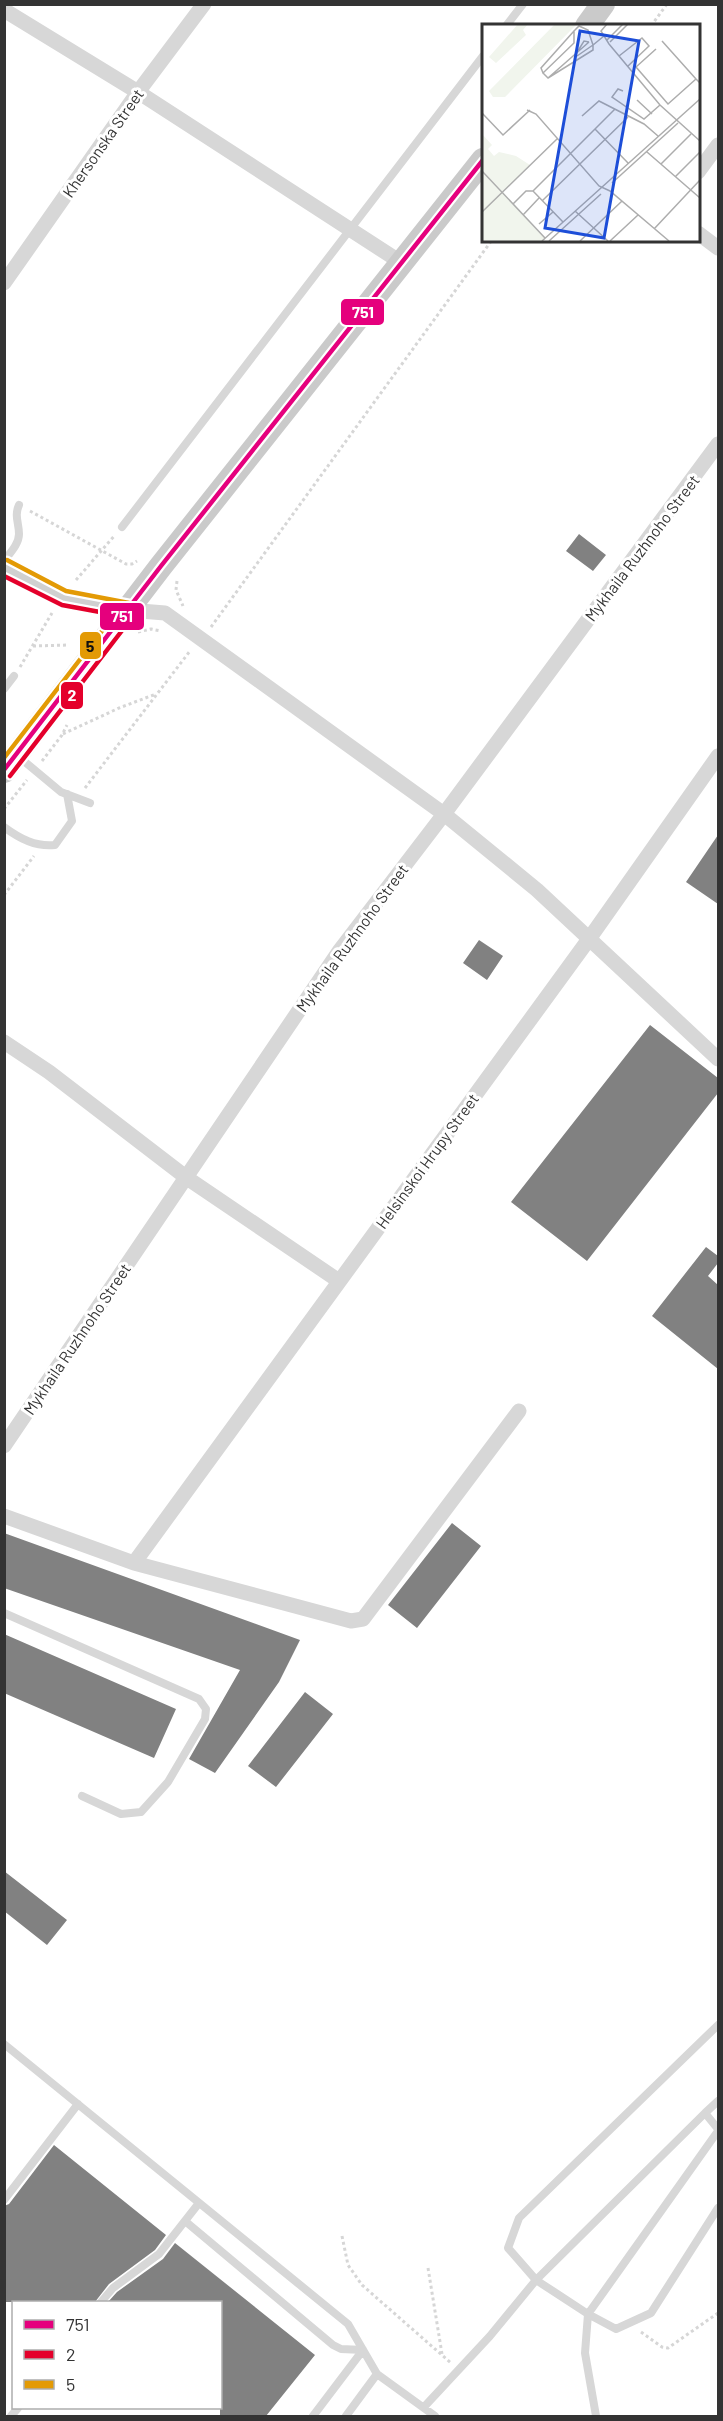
<svg xmlns="http://www.w3.org/2000/svg" width="723" height="2421" font-family="Barlow,sans-serif">
<rect width="100%" height="100%" fill="#fff"/>
<path fill="#818181" d="M579 534 606 555 593 571 566 551Z
M718 835V904L686 882Z
M479 940 503 956 487 980 463 963Z
M650 1025 718 1078V1093L587 1261 511 1202Z
M706 1247 718 1256V1263L708 1276 718 1285V1369L652 1316Z
M452 1523 481 1546 417 1628 388 1605Z
M4 1533 300 1640 279 1682 215 1773 189 1759 240 1670 4 1588Z
M4 1634 176 1709 154 1758 4 1693Z
M305 1692 333 1714 276 1787 248 1766Z
M4 1871 67 1920 47 1945 4 1911Z
M54 2145 166 2235 155 2250 109 2284 95 2302H4V2206L9 2204Z
M175 2243 315 2355 266 2416H220V2302H108L117 2292 163 2259Z"/>
<g fill="none" stroke-linecap="round" stroke-linejoin="round">
<path stroke="#d6d6d6" stroke-width="3" stroke-dasharray="3 3" stroke-linecap="butt" d="M651 26 667 4
M30 511 126 564H132L137 561
M76 580 115 535
M177 581 176 590 183 606
M211 627 492 240
M138 632 151 629 161 631
M33 646 68 645
M20 667 52 613
M63 734 119 708 156 694
M42 761 62 735 67 725
M85 788 190 651
M4 809 27 780
M4 895 34 856
M4 2066 5 2067
M342 2236 348 2265 362 2285 451 2363
M428 2268 442 2354
M641 2332 662 2347 668 2348 718 2313"/>
<path stroke="#d7d7d7" stroke-width="8" d="M506 26 523 4
M122 527 483 56
M4 561C10 553 19 544 19 534 19 523 14 516 19 505
M4 689 14 676
M19 757 61 792 90 803
M4 827C20 839 36 847 55 845L72 821 67 794
M4 1613 199 1699 206 1709 205 1719 168 1782 141 1812 121 1814 82 1796
M4 2044 348 2324 377 2374 435 2416
M718 2101 705 2113 718 2129
M705 2113 536 2280 508 2248 519 2218 718 2025
M718 2131 588 2314 616 2329 651 2313 718 2208
M4 2200 78 2104
M185 2221 333 2345 341 2349 363 2350
M101 2302 113 2288 159 2254 199 2203
M424 2407 490 2336 536 2280 588 2314 585 2353 596 2416
M11 2416 18 2408
M313 2416 363 2350
M346 2416 377 2374"/>
<path stroke="#d7d7d7" stroke-width="15" d="M4 10 138 92 402 263
M698 172 718 145
M698 233 718 248
M4 283 138 92 204 4
M128 610 165 613 444 814 537 890 718 1059
M4 1042 49 1072 187 1178 339 1281
M4 1446 340 950 444 814 718 444
M4 1516 134 1563 351 1621 363 1619 519 1411
M134 1563 589 939 718 756"/>
<path stroke="#d0d0d0" stroke-width="22" d="M4 567 64 598 128 610"/>
<path stroke="#cacaca" stroke-width="24" d="M587 26 603 4
M4 771 161 566 483 160"/>
<defs>
<path id="bus-1" d="M4 770 161 566 483 160"/>
<path id="bus-2" d="M4 576 62 605 127 617
M10 776 134 615"/>
<path id="bus-3" d="M7 560 66 591 129 603
M4 758 122 605"/>
</defs>
<use href="#bus-1" stroke="#fff" stroke-width="9"/>
<use href="#bus-2" stroke="#fff" stroke-width="9"/>
<use href="#bus-3" stroke="#fff" stroke-width="9"/>
<use href="#bus-1" stroke="#e5007d" stroke-width="4.5"/>
<use href="#bus-2" stroke="#e4002b" stroke-width="4.5"/>
<use href="#bus-3" stroke="#e39a05" stroke-width="4.5"/>
</g>
<g text-anchor="middle" stroke-width="6" stroke-linejoin="round" paint-order="stroke">
<g font-size="16" fill="#333" stroke="#fff">
<text transform="translate(103 143) rotate(-55)" y="6">Khersonska Street</text>
<text transform="translate(642 548) rotate(-53)" y="6">Mykhaila Ruzhnoho Street</text>
<text transform="translate(352 938) rotate(-54)" y="6">Mykhaila Ruzhnoho Street</text>
<text transform="translate(427 1161) rotate(-54)" y="6">Helsinskoi Hrupy Street</text>
<text transform="translate(77 1339) rotate(-56)" y="6">Mykhaila Ruzhnoho Street</text>
</g>
</g>
<g transform="translate(482 24)">
<rect width="218" height="218" fill="#fff"/>
<path d="M36 0H46L41 6 44 11 14 39 7 33ZM73 0H95L23 73H11L7 67ZM0 110 10 121 6 125 12 132 17 128 34 132 48 141 21 168 63 214 60 217H0Z" fill="#f1f5ed"/>
<path fill="none" stroke="#adadad" stroke-width="1.5" d="M125 0 119 7 127 20 178 81 218 117M92 7 59 44 61 49 92 19V7L97 2 106 6 111 21 122 12M125 16 141 0M180 17 214 55M128 18 146 0M174 25 154 43 186 80 214 55 218 59M94 30 102 17 107 18M95 32 111 21M137 32 160 14 167 22 146 42M61 49 66 54 107 18M66 54 111 26V21M141 67 136 65 130 73 162 95 178 81M155 76 170 90M45 86 54 90 117 162 128 167 187 217M0 89 21 111 48 86M100 92 117 77 162 100 176 112M113 105 146 139M165 128 218 174M179 140 209 110M0 147 63 214M193 153 218 128M130 159 196 99M51 167 133 85M51 167 81 198M60 177 146 93M31 180 44 167H51M93 187 126 217M0 188 76 114M41 191 57 174M57 200 71 188M172 205 218 156M60 217 218 75M67 217 119 170M98 217 140 177M128 217 156 191"/>
<path fill="#1d4ed8" fill-opacity="0.15" stroke="#1d4ed8" stroke-width="3" d="M98 7 157 17 122 214 63 204Z"/>
<rect width="218" height="218" fill="none" stroke="#333" stroke-width="3"/>
</g>
<g stroke="#fff" stroke-width="2">
<rect x="340" y="298" width="45" height="28" rx="6" fill="#e5007d"/>
<rect x="99" y="602" width="46" height="29" rx="6" fill="#e5007d"/>
<rect x="79" y="631" width="23" height="29" rx="6" fill="#e39a05"/>
<rect x="60" y="681" width="24" height="29" rx="6" fill="#e4002b"/>
</g>
<g font-size="16" text-anchor="middle" font-weight="bold" fill="#fff">
<text x="363" y="318">751</text>
<text x="122" y="622">751</text>
<text x="72" y="701">2</text>
</g>
<g font-size="16" text-anchor="middle" font-weight="bold" fill="#111">
<text x="90" y="652">5</text>
</g>
<rect width="723" height="2421" fill="none" stroke="#333333" stroke-width="12"/>
<rect x="12" y="2301" width="210" height="108" fill="#ffffff" stroke="#adadad" stroke-width="1.5"/>
<rect x="24" y="2320" width="30" height="9" fill="#e5007d" stroke="#adadad" stroke-width="1.5"/>
<text x="66" y="2331" font-size="18" fill="#333333">751</text>
<rect x="24" y="2350" width="30" height="9" fill="#e4002b" stroke="#adadad" stroke-width="1.5"/>
<text x="66" y="2361" font-size="18" fill="#333333">2</text>
<rect x="24" y="2380" width="30" height="9" fill="#e39a05" stroke="#adadad" stroke-width="1.5"/>
<text x="66" y="2391" font-size="18" fill="#333333">5</text>
</svg>
